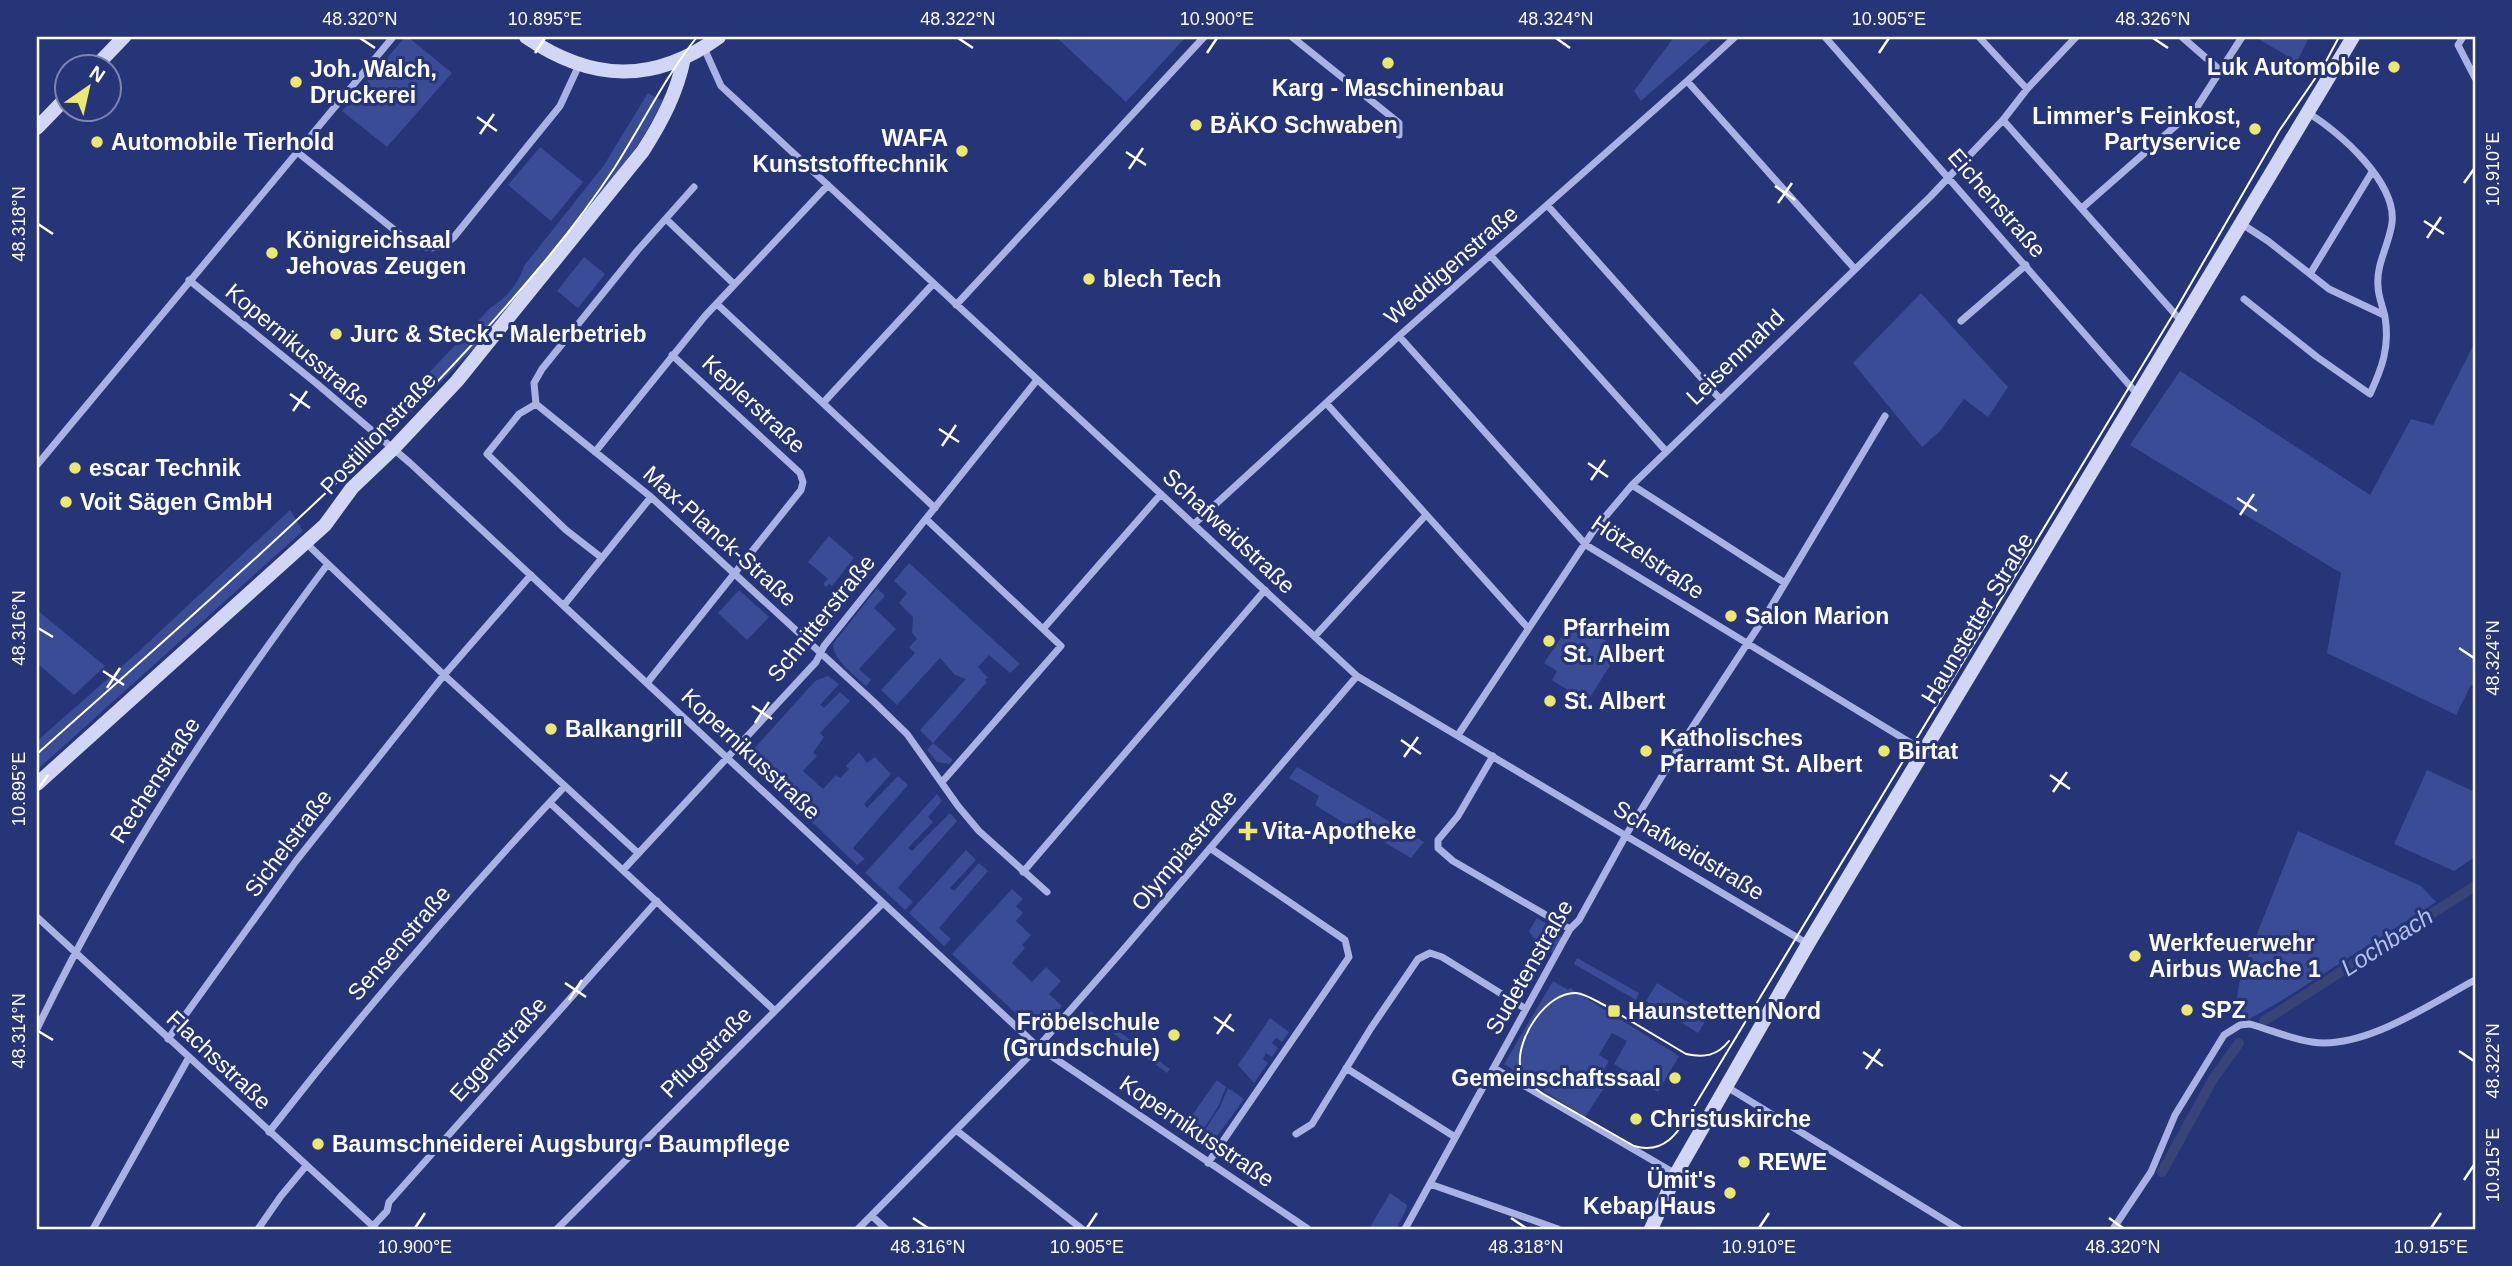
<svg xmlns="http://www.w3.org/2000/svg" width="2512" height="1266" font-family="Helvetica,sans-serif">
<rect width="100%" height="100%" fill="#263478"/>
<path fill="#394c95" d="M405 37H408L452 73 387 147 342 111Z
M1056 37H1186L1126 102Z
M1674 37H1714L1641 101 1634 91Z
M2258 37H2309L2297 62 2257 38Z
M648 93 663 101 640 142 615 176 485 337 404 420 394 410 490 308C506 298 518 285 524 266L604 165Z
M540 147 583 182 551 221 508 185Z
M584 257 605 274 578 308 557 291Z
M1921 293 2008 387 1988 417 1964 399 1940 431 1922 447 1853 363Z
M2475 342V686L2471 685 2456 715 2327 653 2341 573 2130 445 2180 371 2370 495 2411 419 2433 425Z
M290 510 303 531 37 770V741L138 652Z
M829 536 854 558 832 586 829 584 826 587 823 584 828 579 808 562Z
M909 563 1020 664 1010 673 989 655 978 667 988 678 985 680 987 682 933 743 953 760 949 764 937 762 927 750 933 743 920 730 966 679 955 675 940 658 897 705 881 690 915 653 909 647 917 639 912 633 913 617 899 603 907 593 894 581Z
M877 588 885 596 874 608 896 629 859 669 871 680 866 686C855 675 833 661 833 644Z
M739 590 769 617 747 640 718 613Z
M37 610 105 666 74 695 37 663Z
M1568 627 1585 638 1590 631 1620 650 1587 702 1552 680 1557 671 1544 663Z
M828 676 839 684 820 705 824 708 840 692 850 701 820 733 824 737 813 753 817 756 803 771 823 789 836 775 840 778 849 769 846 766 859 752 867 763 875 757 891 774 864 804 867 808 898 776 908 785 853 848 865 859 857 865 748 761 752 751 815 681Z
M1297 767 1424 842 1411 858 1382 841 1367 837 1315 805 1319 796 1289 778Z
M2427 770 2475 792V857L2454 871 2394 844Z
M937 794 942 801 928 817 933 822 908 848 912 851 950 813 957 821 898 888 913 902 905 910 865 873Z
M2298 831 2421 886 2436 902 2276 1004 2242 1023 2234 1015 2241 974Z
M966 850 976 860 950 888 954 891 979 863 988 871 939 928 951 939 944 946 909 913Z
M1012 889 1023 899 1016 906 1023 913 1016 921 1031 935 1022 945 1025 948 1012 963 1032 982 1046 967 1061 981 1049 994 1062 1006C1053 1020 1043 1031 1027 1024L952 954Z
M1537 918 1552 927 1562 938 1553 953 1536 942 1529 931Z
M1577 958 1639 993 1636 1000 1574 964Z
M1553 981 1568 990 1570 988 1679 1056 1658 1092 1614 1064 1627 1041 1612 1033 1599 1055 1609 1061 1600 1077 1606 1085 1585 1117 1544 1091 1540 1084 1536 1085 1504 1064Z
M1657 983 1709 1015 1698 1033 1646 1001Z
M1091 1011 1170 1069 1167 1073 1088 1015Z
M1270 1018 1289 1032 1282 1042 1276 1038 1272 1043 1278 1048 1272 1057 1266 1053 1263 1059 1268 1063 1254 1083 1238 1065Z
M1217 1080 1226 1087 1219 1105 1196 1141 1181 1131Z
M1228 1088 1244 1099 1208 1149 1197 1142 1220 1107Z
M1390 1193 1407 1205 1405 1212 1396 1229H1369Z"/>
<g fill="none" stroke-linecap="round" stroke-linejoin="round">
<path stroke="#384476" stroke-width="10" d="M2264 1021 2475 886
M2162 1172 2213 1079 2239 1043"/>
<path stroke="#a8b3e3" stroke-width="7" d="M1292 37 1399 123V135
M1825 37 2138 395
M1979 37 2027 89
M2182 37 2221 71
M2463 37 2458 45 2475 78
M704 48 721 86 1357 676 1808 944
M1687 81 1854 268
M2003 120 2183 323
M296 151 412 244C429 249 440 251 454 237L560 106 579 65
M2372 172 2310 274 2329 289 2384 315
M694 187 637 251 542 369 534 383 536 404 651 497 874 702 907 734 958 806 979 831 1047 892
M1548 206 1720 399
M2082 208 2197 107 2242 37
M666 219 734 284
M2242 224 2268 241 2310 274
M1490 255 1666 451
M189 280 316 383 410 463 1038 1047 1308 1229
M2244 299 2317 357 2370 394C2382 368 2390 347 2385 317 2383 307 2378 296 2378 286 2376 264 2389 245 2392 223 2397 183 2340 132 2308 113
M717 304 935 508
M956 305 1204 37
M1961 321 2026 265
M1399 336 1586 545 1924 751
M823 403 933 284
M1326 403 1528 628
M536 404 519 414 487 454 566 530 602 558
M595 452 705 316 828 185
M37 465 393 37
M1632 485 1785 583
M926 519 1043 629
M1194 524 1399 336 1687 81 1735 37
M306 543 444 675 638 853
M564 605 651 497
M1315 636 1426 515
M647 683 801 490 803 482 800 473 672 355
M1458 735 1594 530 1632 485 1930 197 2003 120 2027 89 2076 37
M1493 756 1458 816 1438 840V848L1453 861 1570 929
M942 782 1061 646 1043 629 1161 494
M550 803 774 1010
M623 870 816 662 824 646 1037 380
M1023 872 1265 590
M37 917 376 1229
M37 1029C116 864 217 712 327 565
M168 1039 296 861 444 675 531 575
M1346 1068 1455 1137
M1494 1068 1676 1174
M1727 1087 1959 1229
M956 1130 1082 1229
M269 1132C363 1012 461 897 565 786
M1296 1134 1312 1124 1371 1028 1418 959 1430 953 1442 957 1526 1009
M1208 1163 1349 957 1345 940 1210 848
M1430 1184 1558 1229
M872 1216 886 1229
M373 1226 387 1211 389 1202 657 901
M93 1229 188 1059
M258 1229 281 1196 306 1166
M557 1229 883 903
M858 1229 1038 1047 1123 950 1357 676
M1405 1229 1570 929 1579 920 1626 835 1684 740 1766 615 1885 416
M2113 1229 2151 1172 2175 1115 2224 1035 2240 1025 2250 1024C2271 1030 2291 1039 2312 1042 2364 1050 2430 1004 2475 980"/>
<path stroke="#d0d6f3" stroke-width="14" d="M526 37C592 82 654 84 719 37
M96 66 124 37
M37 128 66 98
M37 784 325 525 352 488 393 449 457 381 643 151C662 121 677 93 684 58
M1651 1229 1676 1174 1808 944 2353 37"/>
<path stroke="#fff" stroke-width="2" d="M37 754C210 599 390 447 539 268 566 236 592 202 615 167 643 123 665 77 697 37
M1606 1006C1596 1001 1586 994 1576 993 1546 992 1517 1038 1520 1065 1522 1079 1533 1087 1543 1094L1634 1146C1664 1155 1678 1133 1692 1110L2174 313 2279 131 2323 67 2339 37
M1614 1011 1686 1054C1704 1058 1717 1056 1729 1041"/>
</g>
<path fill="none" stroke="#fff" stroke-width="2.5" d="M360 38 375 48M958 38 973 48M1556 38 1570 48M2153 38 2168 48M535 53 545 38M1207 53 1217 38M1879 53 1889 38M477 117 497 131M480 134 494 114M1126 152 1146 165M1129 169 1143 148M2464 183 2474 169M1775 186 1795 200M1778 203 1792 183M2424 221 2444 234M38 224 53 234M2427 238 2441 217M290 394 310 408M293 411 307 391M939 429 959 442M942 446 956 425M1588 463 1608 477M1591 480 1605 460M2237 498 2257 511M2240 515 2254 494M38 628 53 637M2459 648 2474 658M103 671 124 685M107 688 120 668M752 706 772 719M755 723 769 702M1401 740 1421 754M1404 757 1418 737M2050 775 2070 789M38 789 48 775M2053 792 2067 772M565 983 586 997M569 1000 582 980M1214 1017 1234 1031M38 1031 53 1040M1217 1034 1231 1014M2459 1051 2474 1061M1863 1052 1883 1066M1866 1069 1880 1049M2464 1180 2474 1165M913 1218 928 1228M1511 1218 1526 1228M2109 1218 2123 1228M415 1228 425 1213M1087 1228 1097 1213M1759 1228 1769 1213M2431 1228 2441 1213"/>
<g fill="#ece86d" stroke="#263478" stroke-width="2.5">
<circle cx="1388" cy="63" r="7"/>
<circle cx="2394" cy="67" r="7"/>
<circle cx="296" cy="82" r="7"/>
<circle cx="1196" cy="125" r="7"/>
<circle cx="2255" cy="129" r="7"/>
<circle cx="97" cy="142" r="7"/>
<circle cx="962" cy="151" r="7"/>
<circle cx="272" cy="253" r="7"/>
<circle cx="1089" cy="279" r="7"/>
<circle cx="336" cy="334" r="7"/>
<circle cx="75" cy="468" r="7"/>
<circle cx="66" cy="502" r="7"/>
<circle cx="1731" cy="616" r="7"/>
<circle cx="1549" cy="641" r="7"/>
<circle cx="1550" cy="701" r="7"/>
<circle cx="551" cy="729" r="7"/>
<circle cx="1646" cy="751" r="7"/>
<circle cx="1884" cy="751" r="7"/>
<path d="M1244.5 820.5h7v7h7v7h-7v7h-7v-7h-7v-7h7z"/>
<circle cx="2135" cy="956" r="7"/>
<circle cx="2187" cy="1010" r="7"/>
<rect x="1607" y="1004" width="14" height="14" rx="3.5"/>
<circle cx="1174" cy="1035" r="7"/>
<circle cx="1675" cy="1078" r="7"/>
<circle cx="1636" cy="1119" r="7"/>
<circle cx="318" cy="1144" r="7"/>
<circle cx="1744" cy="1162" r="7"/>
<circle cx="1730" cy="1193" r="7"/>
</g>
<g text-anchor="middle" stroke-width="6" stroke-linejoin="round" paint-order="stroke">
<g font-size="23" font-weight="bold" fill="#fff" stroke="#263478" text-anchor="start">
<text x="2380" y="75" text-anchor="end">Luk Automobile</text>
<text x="310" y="77">Joh. Walch,<tspan x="310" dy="26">Druckerei</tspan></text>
<text x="1388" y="96" text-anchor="middle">Karg - Maschinenbau</text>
<text x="2241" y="124" text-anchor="end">Limmer's Feinkost,<tspan x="2241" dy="26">Partyservice</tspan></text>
<text x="1210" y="133">BÄKO Schwaben</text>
<text x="948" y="146" text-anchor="end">WAFA<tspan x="948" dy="26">Kunststofftechnik</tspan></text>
<text x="111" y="150">Automobile Tierhold</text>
<text x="286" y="248">Königreichsaal<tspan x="286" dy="26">Jehovas Zeugen</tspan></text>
<text x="1103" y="287">blech Tech</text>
<text x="350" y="342">Jurc &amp; Steck - Malerbetrieb</text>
<text x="89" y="476">escar Technik</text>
<text x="80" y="510">Voit Sägen GmbH</text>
<text x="1745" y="624">Salon Marion</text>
<text x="1563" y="636">Pfarrheim<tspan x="1563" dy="26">St. Albert</tspan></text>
<text x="1564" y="709">St. Albert</text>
<text x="565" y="737">Balkangrill</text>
<text x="1660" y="746">Katholisches<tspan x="1660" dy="26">Pfarramt St. Albert</tspan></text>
<text x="1898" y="759">Birtat</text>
<text x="1262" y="839">Vita-Apotheke</text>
<text x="2149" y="951">Werkfeuerwehr<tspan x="2149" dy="26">Airbus Wache 1</tspan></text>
<text x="2201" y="1018">SPZ</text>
<text x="1628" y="1019">Haunstetten Nord</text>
<text x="1160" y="1030" text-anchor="end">Fröbelschule<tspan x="1160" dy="26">(Grundschule)</tspan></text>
<text x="1661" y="1086" text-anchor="end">Gemeinschaftssaal</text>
<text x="1650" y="1127">Christuskirche</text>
<text x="332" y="1152">Baumschneiderei Augsburg - Baumpflege</text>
<text x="1758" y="1170">REWE</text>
<text x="1716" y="1188" text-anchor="end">Ümit's<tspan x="1716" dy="26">Kebap Haus</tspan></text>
</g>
<g font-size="23" fill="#fff" stroke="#263478">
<text transform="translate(1997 203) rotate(49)" y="8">Eichenstraße</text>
<text transform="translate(1451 265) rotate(-41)" y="8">Weddigenstraße</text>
<text transform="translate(298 346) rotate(40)" y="8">Kopernikusstraße</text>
<text transform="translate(1735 357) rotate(-44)" y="8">Leisenmahd</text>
<text transform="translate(754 404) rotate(43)" y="8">Keplerstraße</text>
<text transform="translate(378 433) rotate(-47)" y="8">Postillionstraße</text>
<text transform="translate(1229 531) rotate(43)" y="8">Schafweidstraße</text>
<text transform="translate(720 536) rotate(42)" y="8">Max-Planck-Straße</text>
<text transform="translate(1648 557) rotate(34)" y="8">Hötzelstraße</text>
<text transform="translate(821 618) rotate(-51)" y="8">Schnitterstraße</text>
<text transform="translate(1977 618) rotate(-59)" y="8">Haunstetter Straße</text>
<text transform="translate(751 754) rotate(43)" y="8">Kopernikusstraße</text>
<text transform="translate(155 780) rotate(-57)" y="8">Rechenstraße</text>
<text transform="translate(288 843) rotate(-53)" y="8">Sichelstraße</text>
<text transform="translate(1184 850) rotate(-50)" y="8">Olympiastraße</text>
<text transform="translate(1689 850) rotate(31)" y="8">Schafweidstraße</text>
<text transform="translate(399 943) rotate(-49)" y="8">Sensenstraße</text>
<text transform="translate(1529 967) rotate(-60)" y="8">Sudetenstraße</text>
<text transform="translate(498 1049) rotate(-48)" y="8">Eggenstraße</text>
<text transform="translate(706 1052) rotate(-45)" y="8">Pflugstraße</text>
<text transform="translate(219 1060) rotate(43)" y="8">Flachsstraße</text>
<text transform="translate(1197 1131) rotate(34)" y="8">Kopernikusstraße</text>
</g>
<g font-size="24" font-style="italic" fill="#b2beeb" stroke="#263478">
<text transform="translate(2387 942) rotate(-33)" y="8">Lochbach</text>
</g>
</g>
<rect width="2512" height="1266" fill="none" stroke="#263478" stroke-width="77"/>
<g transform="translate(88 88) rotate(34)"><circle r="33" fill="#263478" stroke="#7d85ae" stroke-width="2"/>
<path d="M0-5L12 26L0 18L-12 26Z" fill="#ece86d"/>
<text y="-10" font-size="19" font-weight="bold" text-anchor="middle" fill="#ffffff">N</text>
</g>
<rect x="38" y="38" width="2436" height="1190" fill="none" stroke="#fff" stroke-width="2.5"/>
<g font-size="18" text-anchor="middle" fill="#fff">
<text x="360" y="25">48.320°N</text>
<text x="545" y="25">10.895°E</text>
<text x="958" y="25">48.322°N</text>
<text x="1217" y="25">10.900°E</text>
<text x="1556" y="25">48.324°N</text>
<text x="1889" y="25">10.905°E</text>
<text x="2153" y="25">48.326°N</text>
<text transform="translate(2493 169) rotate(-90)" y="6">10.910°E</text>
<text transform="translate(19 224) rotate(-90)" y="6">48.318°N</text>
<text transform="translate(19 628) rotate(-90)" y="6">48.316°N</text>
<text transform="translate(2493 658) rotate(-90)" y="6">48.324°N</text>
<text transform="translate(19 789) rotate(-90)" y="6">10.895°E</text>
<text transform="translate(19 1031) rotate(-90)" y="6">48.314°N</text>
<text transform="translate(2493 1061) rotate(-90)" y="6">48.322°N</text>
<text transform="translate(2493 1165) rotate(-90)" y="6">10.915°E</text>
<text x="415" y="1253">10.900°E</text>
<text x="928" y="1253">48.316°N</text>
<text x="1087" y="1253">10.905°E</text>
<text x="1526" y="1253">48.318°N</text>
<text x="1759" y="1253">10.910°E</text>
<text x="2123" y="1253">48.320°N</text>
<text x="2431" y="1253">10.915°E</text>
</g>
</svg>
